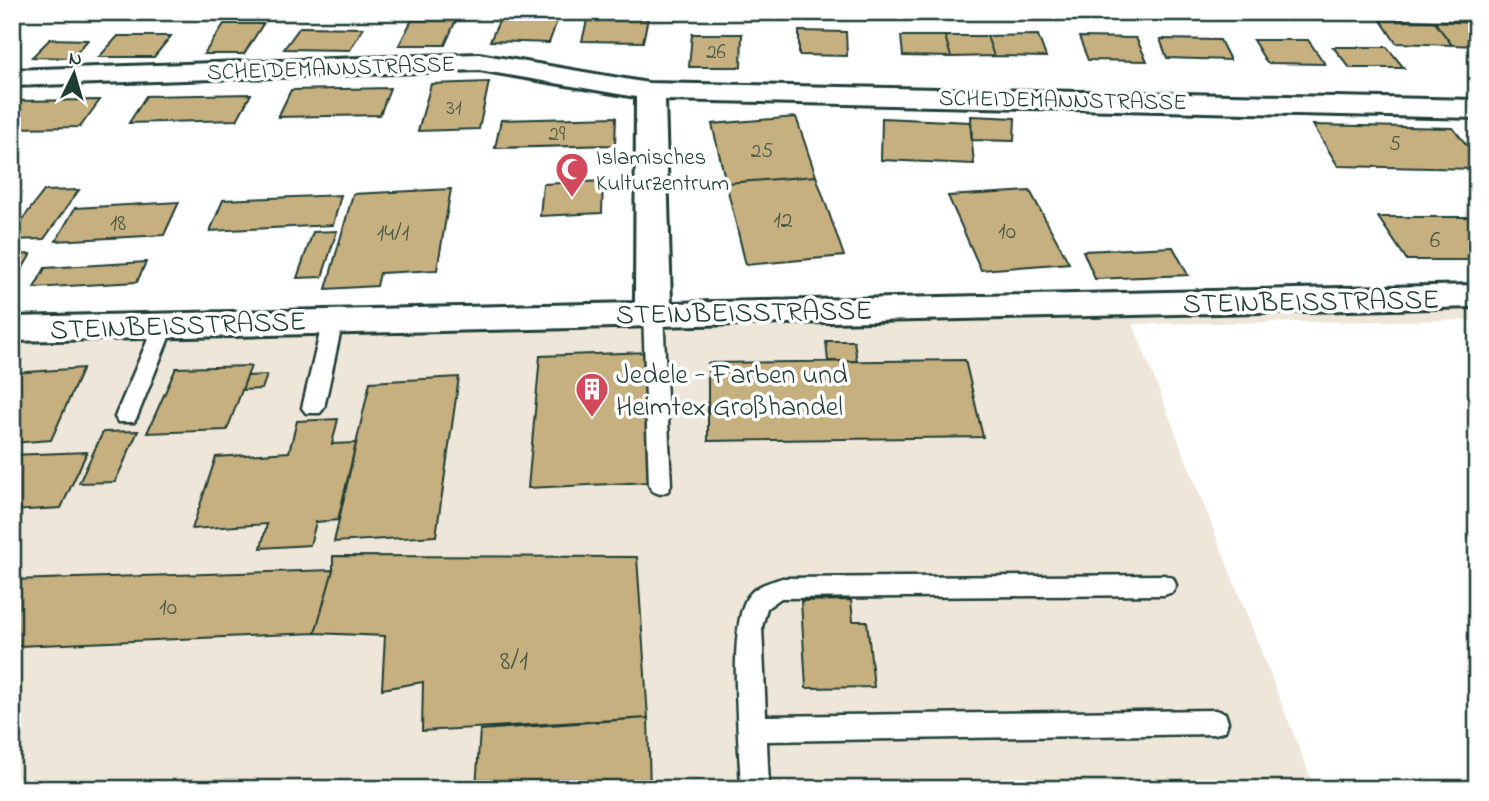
<svg xmlns="http://www.w3.org/2000/svg" width="1489" height="801" font-family="'Indie Flower',sans-serif">
<rect width="100%" height="100%" fill="#fff"/>
<filter id="ink" filterUnits="userSpaceOnUse"><feTurbulence type="fractalNoise" baseFrequency=".0143" numOctaves="2"/><feDisplacementMap in="SourceGraphic" scale="14" xChannelSelector="R" yChannelSelector="G"/><feConvolveMatrix kernelMatrix="1 2 1 2 8 2 1 2 1" color-interpolation-filters="sRGB"/></filter>
<g filter="url(#ink)">
<path fill="#eee7d9" d="M1477 304V320L1133 324 1315 789H12V341L448 320Z"/>
<path fill="#c7b07f" stroke="#1f3d34" stroke-width="2" d="M588 17 648 18 643 42 582 41Z
M500 19 557 21 549 43 490 41Z
M1380 19 1434 21 1452 45 1396 43Z
M412 20H456L445 45H399Z
M1434 21 1477 23V46L1452 45Z
M224 24H263L244 54H204Z
M300 27 363 28 350 50 284 49Z
M799 31 846 32 847 56 799 55Z
M692 34H742L741 67H689Z
M1038 35 1046 57 994 56 987 36Z
M118 36H171L154 57H99Z
M901 36H945L951 57 903 56Z
M945 36H987L994 56 951 57Z
M1079 37 1136 38 1147 61 1088 60Z
M50 39 88 40 72 58 32 57Z
M1160 39 1220 40 1230 60 1167 58Z
M1253 40H1308L1325 64 1267 63Z
M1333 47H1387L1404 68H1350Z
M489 82 479 129 418 131 431 84Z
M390 88 380 115 278 117 291 90Z
M251 94 237 120 129 123 146 96Z
M100 100 80 127 12 128V101Z
M971 116 1015 118 1014 141 972 140Z
M616 117 615 145 495 148 501 120Z
M796 117 816 176 726 183 712 124Z
M882 118 970 122 974 164 881 160Z
M1313 125 1453 128 1477 158V169L1338 166Z
M816 176 844 256 746 265 726 183Z
M603 181 602 213 540 216 543 184Z
M451 189 437 270 380 273 377 286 326 289 353 194Z
M79 190 44 239 12 240V233L44 191Z
M1030 191 1069 263 981 270 948 196Z
M341 195 333 225 210 231 223 200Z
M179 202 164 235 56 241 75 208Z
M1378 217H1477V260H1407Z
M337 231 322 277 297 278 313 232Z
M1173 247 1188 275 1095 279 1083 251Z
M31 254 12 286V255Z
M146 262 137 282 34 288 45 268Z
M826 341H854L857 361H828Z
M649 352 650 482 528 488 540 356Z
M965 360 983 437 708 441V363Z
M251 366 227 430 147 433 176 368Z
M83 368 51 440 12 443 14 373Z
M267 375 262 389 242 390 247 376Z
M459 377 436 536 334 542 370 382Z
M338 419 332 444 356 443 338 520 316 522 310 545 261 548 267 524 192 529 216 457 289 452 297 421Z
M138 431 115 482 79 483 103 432Z
M87 452 61 508 12 511V455Z
M333 556 637 557 648 718 422 731 423 682 382 689 385 636 315 633 333 570Z
M333 570 315 633 18 646 12 655V580Z
M851 600 853 621H867L874 687 806 688 801 601Z
M648 718 650 789H468L476 788 480 730Z"/>
<g fill="none" stroke-linecap="round" stroke-linejoin="round">
<defs>
<path id="service" d="M653 306 663 312 671 485 668 491 660 494 652 491 649 485 643 312Z
M333 314 343 320 324 408 320 413H306L302 408 323 320Z
M164 319 174 325 137 417 134 422H118L115 417 154 325Z
M1164 575 1173 578 1176 585 1173 592 1164 595 781 598 767 608 762 627 766 716 1215 710 1225 713 1228 722 1225 731 1215 734 767 741 769 789H741C740 748 726 623 749 595 757 585 770 582 782 578Z"/>
<path id="minor" d="M479 54 648 83 1477 100V118L665 100 671 303 1477 285V307L12 341V317L635 303 636 97 479 70 12 86V70Z"/>
</defs>
<use href="#service" stroke="#1f3d34" stroke-width="5"/>
<use href="#minor" stroke="#1f3d34" stroke-width="6"/>
<use href="#service" fill="#fff" fill-rule="evenodd"/>
<use href="#minor" fill="#fff" fill-rule="evenodd"/>
</g>
</g>
<defs>
<symbol id="mosque-pin" viewBox="-11 -11 22 30"><path d="M0 17L-7.5 6A9.5 9.5 0 1 1 7.5 6Z" fill="#d1495b" stroke="#fff"/><path d="M3.5-4.9A6 6 0 1 0 3.5 4.9A5 5 0 1 1 3.5-4.9Z" fill="#fff"/></symbol>
<symbol id="building-pin" viewBox="-11 -11 22 30"><path d="M0 17L-7.5 6A9.5 9.5 0 1 1 7.5 6Z" fill="#d1495b" stroke="#fff"/><path d="M-4-6H4V6H1V3H-1V6H-4ZM-2.5-4.3h1.7v1.8h-1.7ZM.8-4.3h1.7v1.8H.8ZM-2.5-1h1.7V.8h-1.7ZM.8-1h1.7V.8H.8Z" fill="#fff"/></symbol>
</defs>
<g fill-rule="evenodd">
<use href="#mosque-pin" x="553" y="150" width="38" height="52"/>
<use href="#building-pin" x="573" y="370" width="38" height="52"/>
</g>
<g text-anchor="middle" stroke-width="7" stroke-linejoin="round" paint-order="stroke">
<g font-size="21" fill="#495a47">
<text x="716" y="58">26</text>
<text x="454" y="114">31</text>
<text x="557" y="140">29</text>
<text x="1395" y="150">5</text>
<text x="762" y="157">25</text>
</g>
<g font-size="23" fill="#1f3d34" stroke="#fff">
<text transform="translate(331 67) rotate(-2)" y="8">SCHEIDEMANNSTRASSE</text>
<text transform="translate(1063 99) rotate(1)" y="8">SCHEIDEMANNSTRASSE</text>
</g>
<g font-size="23" fill="#1f3d34" stroke="#fff" text-anchor="start">
<text x="596" y="164">Islamisches<tspan x="596" dy="26">Kulturzentrum</tspan></text>
</g>
<g font-size="24" fill="#495a47">
<text x="783" y="227">12</text>
<text x="118" y="230">18</text>
<text x="1007" y="238">10</text>
<text x="393" y="240">14/1</text>
<text x="1435" y="247">6</text>
<text x="168" y="614">10</text>
</g>
<g font-size="28" fill="#1f3d34" stroke="#fff">
<text transform="translate(1311 300) rotate(-1)" y="10">STEINBEISSTRASSE</text>
<text transform="translate(744 311) rotate(-1)" y="10">STEINBEISSTRASSE</text>
<text transform="translate(178 324) rotate(-2)" y="10">STEINBEISSTRASSE</text>
</g>
<g font-size="28" fill="#1f3d34" stroke="#fff" text-anchor="start">
<text x="616" y="383">Jedele - Farben und<tspan x="616" dy="32">Heimtex Großhandel</tspan></text>
</g>
<g font-size="28" fill="#495a47">
<text x="514" y="669">8/1</text>
</g>
</g>
<rect width="1489" height="801" fill="none" stroke="#fff" stroke-width="42"/>
<rect x="21" y="21" width="1447" height="759" fill="none" stroke="#1f3d34" stroke-width="2.5" filter="url(#ink)"/>
<g transform="translate(74 74) rotate(5)" stroke="#ffffff" stroke-width="5" paint-order="stroke">
<path d="M0-5L12 26L0 18L-12 26Z" fill="#1f3d34"/>
<text y="-10" font-size="19" font-weight="bold" text-anchor="middle" fill="#1f3d34">N</text>
</g>
</svg>
